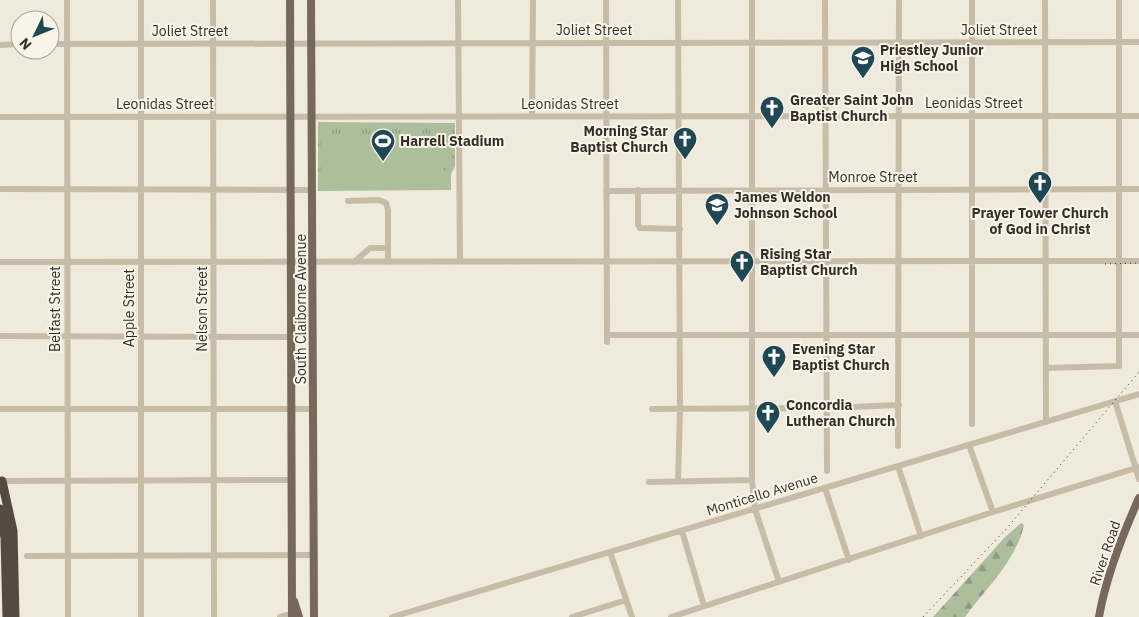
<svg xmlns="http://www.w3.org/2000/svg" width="1139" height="617" font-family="'IBM Plex Sans',sans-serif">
<defs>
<pattern id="grass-tufts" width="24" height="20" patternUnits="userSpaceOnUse" patternTransform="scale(1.25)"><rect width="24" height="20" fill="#adbe9d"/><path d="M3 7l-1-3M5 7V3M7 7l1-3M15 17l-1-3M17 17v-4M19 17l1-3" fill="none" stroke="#8e9b80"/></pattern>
<pattern id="forest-firs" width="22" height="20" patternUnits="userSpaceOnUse" patternTransform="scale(1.25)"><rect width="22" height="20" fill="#adbe9d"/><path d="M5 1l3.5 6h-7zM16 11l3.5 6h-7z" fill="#8e9b80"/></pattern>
</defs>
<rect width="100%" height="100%" fill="#f0eadc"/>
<path fill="url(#grass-tufts)" d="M318 122 455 123V166L451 174V190L318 191Z"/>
<path fill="url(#forest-firs)" d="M1021 523 1024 525C1016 561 986 588 965 617H933L1005 537Z"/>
<path fill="#adbe9d" d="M444 135V188L321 189V135Z"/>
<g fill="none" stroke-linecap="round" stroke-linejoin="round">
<path stroke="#c7bca8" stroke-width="6" d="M67 0 68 617
M213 0 214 617
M458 0 460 261
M606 0 607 342
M752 0V480L755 509 779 582
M825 0 827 471
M972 0V424
M1045 0 1046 422
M50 44 1139 42
M0 45 20 44
M532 116 533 0
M0 117 1139 116
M0 189 313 190
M638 190V225L640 228 680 229
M606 191 1139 189
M348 201 379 200 386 203 388 210V262
M0 262 1139 261
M354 262 370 248H388
M607 335H1139
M0 336 290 337
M1046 368 1119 366V0
M1115 401 1139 479
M0 409H314
M652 409 826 408 899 405
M969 445 993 512
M898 446 899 0
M898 466 921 536
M0 481 290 480
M678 481 680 410 678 0
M649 482 752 480
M825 488 849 560
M682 531 704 606
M610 552 632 617
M27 556 314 555
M141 617V0
M280 617 291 614
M392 617 1139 394
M572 617 626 600
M671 617 993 512 1139 467"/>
<path stroke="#76685a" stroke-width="8" d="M290 0 292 617
M311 0 314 617
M294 601 299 617
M1099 617C1106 576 1122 536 1139 498"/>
<path stroke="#554a40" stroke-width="9" d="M2 481 13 531 15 617
M0 509 5 538 7 617"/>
<path stroke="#352e28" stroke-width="1" stroke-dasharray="1 4" stroke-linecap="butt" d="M1105 264 1139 263
M923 617 1007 528 1139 372"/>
</g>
<defs>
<symbol id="school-pin" viewBox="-11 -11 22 30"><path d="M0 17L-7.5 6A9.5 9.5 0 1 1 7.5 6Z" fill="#204754" stroke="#f8f4e8"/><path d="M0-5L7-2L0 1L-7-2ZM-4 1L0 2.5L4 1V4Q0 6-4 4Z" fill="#fff"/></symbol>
<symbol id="church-pin" viewBox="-11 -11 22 30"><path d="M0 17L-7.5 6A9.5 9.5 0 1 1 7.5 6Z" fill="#204754" stroke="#f8f4e8"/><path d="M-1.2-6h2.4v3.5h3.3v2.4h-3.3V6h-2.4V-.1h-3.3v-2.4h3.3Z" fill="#fff"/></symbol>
<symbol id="stadium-pin" viewBox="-11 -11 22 30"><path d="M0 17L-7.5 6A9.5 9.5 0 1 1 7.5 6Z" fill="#204754" stroke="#f8f4e8"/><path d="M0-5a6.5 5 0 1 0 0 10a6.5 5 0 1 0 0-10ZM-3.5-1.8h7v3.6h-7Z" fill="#fff"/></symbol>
</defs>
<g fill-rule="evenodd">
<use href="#school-pin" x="849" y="44" width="28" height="38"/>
<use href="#church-pin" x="758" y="94" width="28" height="38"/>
<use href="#church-pin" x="671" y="125" width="28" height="38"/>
<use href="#stadium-pin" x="369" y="127" width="28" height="38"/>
<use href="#church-pin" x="1026" y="169" width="28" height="38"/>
<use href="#school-pin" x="703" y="191" width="28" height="38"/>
<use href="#church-pin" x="728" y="248" width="28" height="38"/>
<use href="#church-pin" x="760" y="343" width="28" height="38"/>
<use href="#church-pin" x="754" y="399" width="28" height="38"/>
</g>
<g text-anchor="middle" stroke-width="4" stroke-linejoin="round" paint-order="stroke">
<g font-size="14" fill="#352e28" stroke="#f8f4e8">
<text x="594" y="35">Joliet Street</text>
<text x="999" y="35">Joliet Street</text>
<text x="190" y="36">Joliet Street</text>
<text x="974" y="108">Leonidas Street</text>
<text x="165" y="109">Leonidas Street</text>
<text x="570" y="109">Leonidas Street</text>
<text x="873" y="182">Monroe Street</text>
<text transform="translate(129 308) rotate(-90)" y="5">Apple Street</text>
<text transform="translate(55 309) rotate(-90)" y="5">Belfast Street</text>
<text transform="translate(202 309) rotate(-90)" y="5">Nelson Street</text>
<text transform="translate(301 309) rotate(-90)" y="5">South Claiborne Avenue</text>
<text transform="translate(762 494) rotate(-17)" y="5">Monticello Avenue</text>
<text transform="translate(1105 553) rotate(-71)" y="5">River Road</text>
</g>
<g font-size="14" font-weight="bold" fill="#352e28" stroke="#f8f4e8" text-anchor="start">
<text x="880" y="55">Priestley Junior<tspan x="880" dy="16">High School</tspan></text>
<text x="790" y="105">Greater Saint John<tspan x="790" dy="16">Baptist Church</tspan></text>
<text x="668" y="136" text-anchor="end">Morning Star<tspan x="668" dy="16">Baptist Church</tspan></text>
<text x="400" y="146">Harrell Stadium</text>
<text x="734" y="202">James Weldon<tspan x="734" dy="16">Johnson School</tspan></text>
<text x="1040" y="218" text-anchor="middle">Prayer Tower Church<tspan x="1040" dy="16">of God in Christ</tspan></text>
<text x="760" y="259">Rising Star<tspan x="760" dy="16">Baptist Church</tspan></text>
<text x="792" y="354">Evening Star<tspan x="792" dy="16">Baptist Church</tspan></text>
<text x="786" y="410">Concordia<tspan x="786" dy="16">Lutheran Church</tspan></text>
</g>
</g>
<g transform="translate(35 35) rotate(227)"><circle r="24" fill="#f8f4e8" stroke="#aaa59b"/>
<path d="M0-4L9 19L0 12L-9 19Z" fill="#204754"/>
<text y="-8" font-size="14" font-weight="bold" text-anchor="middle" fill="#352e28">N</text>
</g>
</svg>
